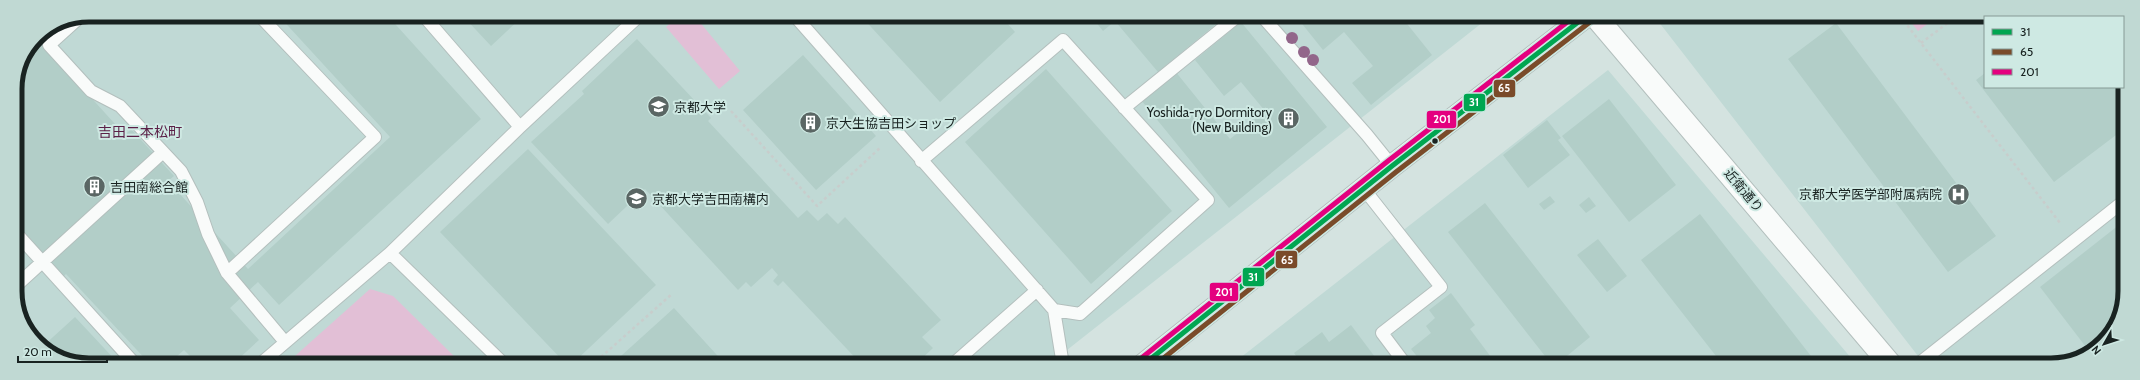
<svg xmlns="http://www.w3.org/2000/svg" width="2140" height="380" font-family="Cabin,'Noto Sans JP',sans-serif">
<rect width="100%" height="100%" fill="#d4e3e0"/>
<path fill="#c0d9d5" d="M89 15H1492L1048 365 79 364 40 346 17 310 15 89 21 61 37 37 61 21Z
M1665 16 2063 17H1985V87H2123L2124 75V301L2100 346 2051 365H1925L1658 21Z
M1608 70 1857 365H1231Z"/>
<path fill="#e2bfd6" d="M679 15H694L740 71 719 89 666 27Z
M1906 16H1938L1918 31Z
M370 289 393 296 462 364H286Z"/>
<path fill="#b2cec8" d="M278 15H387L481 119 279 305 258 282 230 308 259 340 233 364H198L184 350 168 364H150L66 274 60 280 18 233 24 228 16 219 15 89 21 61 36 37 125 135 131 129 174 176 168 181 248 269 390 137Z
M462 15H524L491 46Z
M860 15H1000L1015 32 940 102Z
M1090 15H1219L1222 19 1158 72 1115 21 1103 31Z
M1295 15H1400L1432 55 1371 105 1352 83 1373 66 1344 32 1323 50Z
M1241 22 1327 127 1229 208 1141 100 1175 71 1230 139 1265 111 1241 82 1224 96 1195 60Z
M1836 23 1996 236 1948 272 1788 59Z
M637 39 711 118 708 121 798 218 807 210 818 221 827 213 838 224 845 217 941 320 922 337 933 348 915 365H862L783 281 778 286 773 281 778 275 772 268 751 287 746 282 738 290 645 189 608 224 531 142 584 94 582 91Z
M803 55 876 136 816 190 743 110Z
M1046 69 1172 211 1091 284 965 142Z
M1985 73V87H2124V129L2054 182 1976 80Z
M1609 99 1676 185 1629 222 1562 136Z
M1547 120 1561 138 1558 140 1570 155 1528 188 1503 155Z
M528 149 656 285 572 364H566L440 232Z
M1550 196 1555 202 1544 210 1539 204Z
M1589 197 1596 206 1586 213 1579 205Z
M1485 203 1590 337 1556 365H1552L1448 232Z
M1700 214 1818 365H1723L1641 260Z
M2124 221V301L2100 346 2089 351 2040 287Z
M1598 239 1627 276 1607 292 1577 255Z
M1451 293 1475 325 1470 329 1497 365H1424L1411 349 1431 333 1426 326 1435 318 1429 310Z
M674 308 726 365H611Z
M75 317 119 364H79L42 347Z
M1351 325 1381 365H1298L1301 363 1294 353 1322 332 1329 342Z"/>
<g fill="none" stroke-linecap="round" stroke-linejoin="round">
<defs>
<path id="lane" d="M423 15 520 127
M794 15 1054 310 1063 365
M1261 15 1367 135 1392 166
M80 17 49 45 91 91 120 106 181 171 197 202 208 234 227 273 285 342
M1124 108 1239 15
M921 161 1063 40 1208 200 1080 314 1054 310
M1364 189 1441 287 1382 333 1406 365
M17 234 135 364
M390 253 504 364
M227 273 375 137 259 15
M17 285 163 152
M260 364 390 253 520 127 640 15
M952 365 1037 290
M1917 365 2124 201"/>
<path id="secondary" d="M1595 16 1891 365"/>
<path id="primary" d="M1143 365 1392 166 1586 16"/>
</defs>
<use href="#lane" stroke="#b3bfbd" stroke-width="14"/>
<use href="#secondary" stroke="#b3bfbd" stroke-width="24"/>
<use href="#primary" stroke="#b3bfbd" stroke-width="24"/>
<path stroke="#c8cdcc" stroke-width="2.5" stroke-dasharray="3 3" stroke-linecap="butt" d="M1900 16 2060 223
M1921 43 1957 16
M731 111 817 206 881 147
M592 365 672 294"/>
<use href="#lane" stroke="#f9fbfa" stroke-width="12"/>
<use href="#secondary" stroke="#f9fbfa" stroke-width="22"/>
<use href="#primary" stroke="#f9fbfa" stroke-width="22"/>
<defs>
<path id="bus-1" d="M1143 365 1392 166 1586 16"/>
<path id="bus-2" d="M1155 365 1396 172 1590 22"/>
<path id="bus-3" d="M1139 360 1388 161 1575 16"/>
</defs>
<use href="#bus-1" stroke="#cee9e3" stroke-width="8"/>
<use href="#bus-2" stroke="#cee9e3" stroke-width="8"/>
<use href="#bus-3" stroke="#cee9e3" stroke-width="8"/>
<use href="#bus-1" stroke="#00a651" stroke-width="5"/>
<use href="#bus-2" stroke="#7a4b2a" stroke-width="5"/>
<use href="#bus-3" stroke="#e4007f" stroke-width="5"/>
</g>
<g fill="#92668a">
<circle cx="1292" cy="38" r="6"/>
<circle cx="1304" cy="52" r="6"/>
<circle cx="1313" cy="60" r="6"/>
</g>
<defs>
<symbol id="university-disc" viewBox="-11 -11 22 22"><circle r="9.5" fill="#5a6664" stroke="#cee9e3"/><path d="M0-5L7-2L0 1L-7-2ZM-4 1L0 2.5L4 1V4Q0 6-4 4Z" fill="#fff"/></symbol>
<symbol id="building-disc" viewBox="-11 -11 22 22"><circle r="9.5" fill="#5a6664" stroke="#cee9e3"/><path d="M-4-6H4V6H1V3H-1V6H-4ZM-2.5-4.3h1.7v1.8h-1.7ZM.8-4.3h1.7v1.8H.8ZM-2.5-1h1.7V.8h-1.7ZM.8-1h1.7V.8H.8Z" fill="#fff"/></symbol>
<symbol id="hospital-disc" viewBox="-11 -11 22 22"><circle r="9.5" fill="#5a6664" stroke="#cee9e3"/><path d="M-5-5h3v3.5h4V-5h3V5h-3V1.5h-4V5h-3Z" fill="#fff"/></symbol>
</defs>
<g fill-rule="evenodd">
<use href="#university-disc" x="646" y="94" width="25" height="25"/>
<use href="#building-disc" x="1276" y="106" width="25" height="25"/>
<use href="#building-disc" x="798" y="110" width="25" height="25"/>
<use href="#building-disc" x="82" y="174" width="25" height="25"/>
<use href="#hospital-disc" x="1946" y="182" width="25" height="25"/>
<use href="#university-disc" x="624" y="186" width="25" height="25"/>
</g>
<circle fill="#192321" stroke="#cee9e3" stroke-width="1.5" cx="1435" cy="141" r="3.5"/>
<g text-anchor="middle" stroke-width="4" stroke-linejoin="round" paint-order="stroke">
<g font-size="13" fill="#192321" stroke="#cee9e3" text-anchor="start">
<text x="674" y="112">京都大学</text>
<text x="1272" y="117" text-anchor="end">Yoshida-ryo Dormitory<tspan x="1272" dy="15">(New Building)</tspan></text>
<text x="826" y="128">京大生協吉田ショップ</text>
<text x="110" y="192">吉田南総合館</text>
<text x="1942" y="199" text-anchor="end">京都大学医学部附属病院</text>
<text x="652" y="204">京都大学吉田南構内</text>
</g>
<g font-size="13" fill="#192321" stroke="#cee9e3">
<text transform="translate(1744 190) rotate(50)" y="5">近衛通り</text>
</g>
<g font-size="14" fill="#5b2047" stroke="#cee9e3">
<text x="140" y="137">吉田二本松町</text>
</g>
</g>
<path d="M0 0H2140V380H0ZM89 22H2051A67 67 0 0 1 2118 89V291A67 67 0 0 1 2051 358H89A67 67 0 0 1 22 291V89A67 67 0 0 1 89 22Z" fill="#c0d9d3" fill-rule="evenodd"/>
<path fill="none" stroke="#192321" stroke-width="5" d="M89 22H2051A67 67 0 0 1 2118 89V291A67 67 0 0 1 2051 358H89A67 67 0 0 1 22 291V89A67 67 0 0 1 89 22Z"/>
<g stroke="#cee9e3" stroke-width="1.5">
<rect x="1493" y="79" width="23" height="19" rx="4" fill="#7a4b2a"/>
<rect x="1463" y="93" width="23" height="19" rx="4" fill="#00a651"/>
<rect x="1426" y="110" width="31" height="19" rx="4" fill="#e4007f"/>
<rect x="1275" y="250" width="23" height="19" rx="4" fill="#7a4b2a"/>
<rect x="1242" y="267" width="23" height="20" rx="4" fill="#00a651"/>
<rect x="1209" y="282" width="30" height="20" rx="4" fill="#e4007f"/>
</g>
<g font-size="11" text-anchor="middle" font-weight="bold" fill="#fff">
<text x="1504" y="92">65</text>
<text x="1474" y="106">31</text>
<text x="1442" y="123">201</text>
<text x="1287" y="264">65</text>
<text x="1253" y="281">31</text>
<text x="1224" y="296">201</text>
</g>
<rect x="1984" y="16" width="140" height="72" fill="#cee9e3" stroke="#869a95"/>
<rect x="1992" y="29" width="20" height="6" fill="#00a651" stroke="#869a95"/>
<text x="2020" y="36" font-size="12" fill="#192321">31</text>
<rect x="1992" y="49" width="20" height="6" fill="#7a4b2a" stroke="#869a95"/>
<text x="2020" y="56" font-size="12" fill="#192321">65</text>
<rect x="1992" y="69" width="20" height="6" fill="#e4007f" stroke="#869a95"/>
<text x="2020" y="76" font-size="12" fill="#192321">201</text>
<g transform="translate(2104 344) rotate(231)" stroke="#cee9e3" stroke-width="3" paint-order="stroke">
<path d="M0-3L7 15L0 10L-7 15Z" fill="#192321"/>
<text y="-6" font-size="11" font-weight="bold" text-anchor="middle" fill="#192321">N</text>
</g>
<path d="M18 356v6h89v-6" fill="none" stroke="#192321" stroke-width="2"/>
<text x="24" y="356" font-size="12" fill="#192321" stroke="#cee9e3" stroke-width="3" paint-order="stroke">20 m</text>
</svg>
